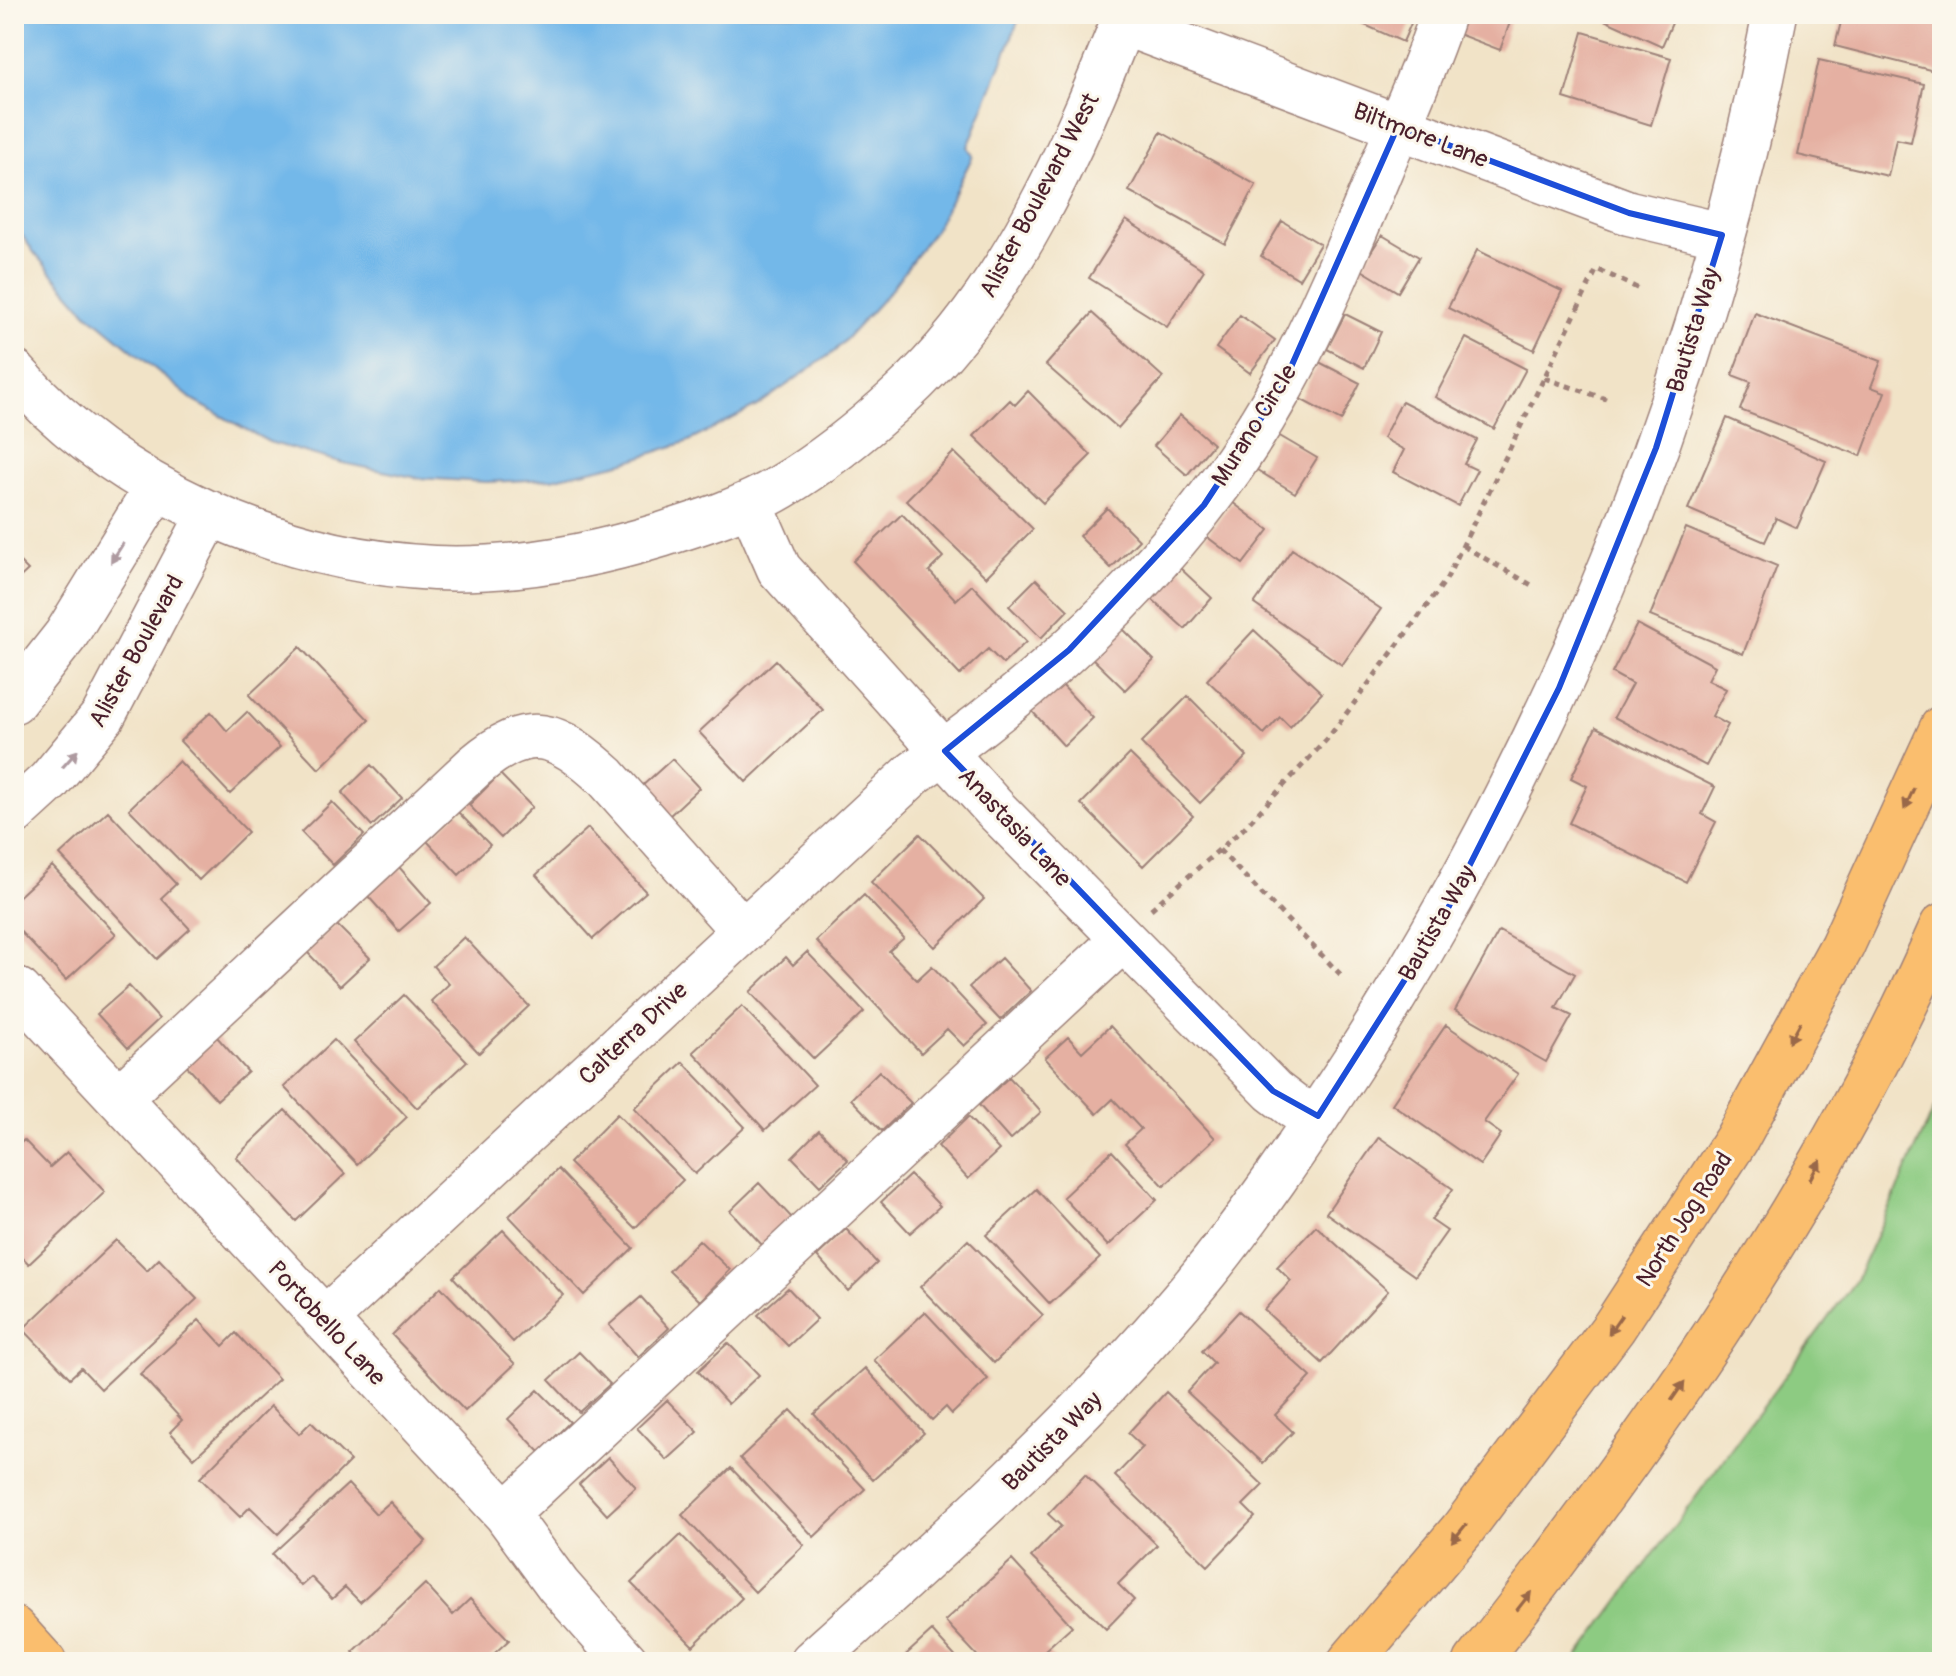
<svg xmlns="http://www.w3.org/2000/svg" width="1956" height="1676" font-family="Pangolin,sans-serif">
<rect width="100%" height="100%" fill="#fbf7ec"/>
<filter id="ink" filterUnits="userSpaceOnUse"><feTurbulence type="fractalNoise" baseFrequency=".0125" numOctaves="2"/><feDisplacementMap in="SourceGraphic" scale="16" xChannelSelector="R" yChannelSelector="G"/><feConvolveMatrix kernelMatrix="1 2 1 2 8 2 1 2 1" color-interpolation-filters="sRGB"/></filter>
<filter id="wash" filterUnits="userSpaceOnUse"><feTurbulence type="fractalNoise" baseFrequency=".006" numOctaves="4" result="noise"/><feDisplacementMap in="SourceGraphic" scale="32" xChannelSelector="R" yChannelSelector="G"/><feGaussianBlur stdDeviation="1.8" result="paint"/><feColorMatrix in="noise" values="0 0 0 0 0 0 0 0 0 0 0 0 0 0 0 0 0 1.4 0 .05"/><feComposite in="paint" operator="in"/></filter>
<g filter="url(#wash)">
<rect width="100%" height="100%" fill="#f1e3c7"/>
<path fill="#8dcb82" stroke="#6c7556" stroke-width="2" d="M1942 1092V1662H1574L1856 1280Z"/>
<path fill="#73b8e9" stroke="#5e6c8a" stroke-width="2" d="M14 14H1021L968 147 973 156 936 228 889 292 835 351 757 406 689 441 625 462 551 479 486 482 418 478 343 463 269 442 194 401 87 313 35 254 14 224Z"/>
<g id="blocks">
<path fill="#e5b0a2" d="M1361 14H1415L1403 42 1358 22Z
M1465 14H1513L1500 50 1458 34Z
M1591 14H1676L1662 46Z
M1843 14H1942V73L1835 46Z
M1583 32 1671 58 1651 125 1564 98Z
M1819 60 1924 84 1911 142 1896 139 1888 176 1798 155Z
M1161 132 1256 185 1225 244 1129 191Z
M1126 220 1204 270 1167 327 1089 278Z
M1282 221 1320 244 1299 279 1261 256Z
M1382 235 1419 257 1398 292 1360 269Z
M1477 250 1562 291 1534 350 1448 308Z
M1092 313 1163 377 1118 428 1046 365Z
M1755 313 1881 361 1871 387 1885 392 1861 456 1740 410 1751 382 1732 375Z
M1345 314 1381 332 1364 368 1327 349Z
M1240 315 1275 340 1250 373 1216 348Z
M1466 338 1526 369 1494 429 1435 397Z
M1319 362 1360 383 1341 421 1300 399Z
M1028 391 1091 455 1043 503 974 436 1010 400 1015 405Z
M1402 401 1477 440 1464 464 1477 470 1458 506 1393 472 1404 450 1383 438Z
M1180 415 1213 444 1187 475 1154 446Z
M1727 418 1826 461 1797 528 1776 518 1765 542 1688 509Z
M1278 435 1317 458 1295 493 1257 470Z
M954 452 1033 529 986 577 906 500Z
M1232 502 1269 530 1243 564 1206 536Z
M1107 508 1139 540 1111 568 1079 536Z
M902 514 943 557 929 571 956 600 972 585 1026 642 1003 664 988 649 960 675 853 561Z
M1686 528 1777 566 1743 654 1650 616Z
M1292 549 1381 609 1342 665 1254 604Z
M14 556 28 570 14 583Z
M1180 568 1212 598 1185 629 1152 599Z
M1036 579 1068 610 1041 638 1009 606Z
M1637 624 1715 666 1708 680 1726 689 1712 716 1728 725 1706 766 1614 717 1632 684 1612 673Z
M1120 626 1154 660 1125 690 1090 656Z
M1254 630 1322 693 1290 727 1280 717 1264 734 1207 680Z
M300 647 369 720 319 769 249 695Z
M776 660 823 710 746 782 699 732Z
M1061 684 1093 718 1064 746 1032 711Z
M1188 696 1247 756 1200 803 1141 743Z
M211 712 227 731 247 712 280 747 230 794 180 741Z
M1596 727 1715 787 1702 814 1716 822 1686 882 1569 823 1587 786 1571 778Z
M1130 754 1193 816 1143 866 1081 804Z
M672 759 699 788 668 817 641 787Z
M179 761 248 832 199 880 129 809Z
M371 765 402 798 372 826 342 793Z
M500 774 532 807 501 838 469 805Z
M332 802 364 835 333 865 301 832Z
M108 811 176 884 161 898 190 929 157 959 60 855Z
M458 812 490 845 459 875 427 841Z
M588 828 646 892 593 939 536 875Z
M920 834 984 899 935 947 871 882Z
M52 866 116 934 66 980 14 925V901Z
M399 867 431 903 399 931 367 895Z
M864 895 904 938 889 951 917 980 932 966 987 1025 964 1046 947 1029 921 1053 816 941Z
M336 924 370 958 340 986 307 952Z
M1499 931 1575 974 1556 1008 1572 1016 1546 1062 1455 1010Z
M464 937 529 1006 479 1053 431 1001 449 984 433 966Z
M807 952 864 1012 814 1059 750 992 786 957 793 965Z
M1001 958 1031 991 1000 1020 969 987Z
M129 986 159 1019 128 1048 97 1014Z
M404 995 467 1061 417 1108 354 1042Z
M742 1006 815 1085 765 1130 693 1052Z
M1446 1025 1518 1074 1484 1122 1501 1134 1480 1165 1392 1104Z
M1110 1026 1215 1138 1164 1186 1125 1144 1141 1129 1113 1099 1097 1114 1045 1058 1068 1037 1082 1052Z
M217 1037 248 1072 217 1100 186 1065Z
M334 1040 407 1117 357 1164 284 1087Z
M683 1062 745 1127 695 1174 634 1108Z
M879 1071 911 1103 882 1131 851 1099Z
M1009 1077 1041 1112 1010 1140 979 1105Z
M285 1110 345 1174 296 1221 236 1157Z
M617 1114 683 1180 635 1228 569 1163Z
M968 1117 999 1150 968 1179 938 1146Z
M819 1130 848 1160 820 1186 792 1157Z
M1379 1137 1453 1189 1431 1220 1447 1231 1415 1276 1326 1213Z
M24 1140 50 1167 67 1152 105 1192 29 1264 14 1249V1149Z
M1112 1151 1157 1200 1108 1246 1063 1197Z
M558 1169 633 1248 584 1295 509 1216Z
M910 1175 940 1206 910 1233 881 1202Z
M759 1183 793 1219 764 1247 730 1211Z
M1036 1189 1100 1258 1050 1304 986 1235Z
M1316 1226 1388 1291 1322 1363 1264 1310 1291 1281 1277 1267Z
M846 1229 877 1263 848 1291 817 1256Z
M503 1230 563 1295 513 1342 453 1277Z
M116 1240 147 1271 159 1259 197 1299 101 1389 81 1368 70 1378 23 1329Z
M699 1240 730 1270 700 1301 669 1271Z
M968 1240 1043 1315 994 1363 920 1287Z
M441 1287 515 1364 465 1411 392 1335Z
M788 1288 817 1319 788 1346 758 1315Z
M641 1297 669 1328 638 1357 609 1325Z
M1239 1311 1311 1377 1275 1415 1293 1432 1263 1463 1187 1392 1214 1363 1202 1351Z
M925 1312 988 1379 952 1414 946 1407 932 1420 874 1360Z
M199 1320 223 1346 236 1333 279 1379 194 1458 170 1432 182 1420 140 1374Z
M728 1343 759 1375 728 1404 698 1371Z
M579 1352 610 1384 579 1412 549 1380Z
M865 1368 924 1433 873 1480 814 1414Z
M538 1390 570 1422 540 1452 508 1419Z
M1166 1392 1263 1485 1243 1505 1255 1517 1208 1566 1115 1476 1143 1447 1128 1433Z
M667 1400 698 1432 667 1460 637 1428Z
M271 1406 299 1434 311 1422 350 1461 278 1534 250 1507 240 1517 200 1478Z
M791 1410 865 1489 814 1537 740 1458Z
M608 1457 636 1488 607 1515 579 1484Z
M731 1468 804 1545 755 1592 682 1515Z
M1085 1475 1157 1545 1118 1584 1134 1600 1106 1629 1031 1557 1061 1526 1048 1514Z
M348 1484 376 1514 390 1502 426 1541 360 1602 345 1587 332 1599 311 1577 301 1586 272 1554Z
M681 1535 742 1598 693 1646 631 1583Z
M1012 1560 1072 1626 1045 1650 1057 1662H983L945 1621Z
M425 1584 453 1615 470 1599 509 1640 485 1662H363L353 1652Z
M932 1631 960 1662H898Z"/>
</g>
</g>
<g filter="url(#ink)">
<use href="#blocks" fill-opacity="0" stroke="#9e8179" stroke-width="2"/>
<g fill="none" stroke-linecap="round" stroke-linejoin="round">
<defs>
<path id="minor" d="M1123 23 1629 213 1722 235
M14 372C117 489 278 560 434 568 510 571 589 557 661 535 702 522 744 509 781 487 823 462 865 428 901 395 1011 294 1072 150 1126 14
M750 503 779 569 994 808 1273 1091 1294 1107 1318 1116
M14 701 66 635 157 487
M14 813 49 781 103 716 210 513
M19 991 506 1514 558 1585 626 1662
M119 1098 475 766C529 720 557 732 606 777L743 931
M324 1320 914 773C1061 671 1195 544 1282 386 1320 317 1350 244 1380 171 1401 119 1426 67 1443 14
M506 1514 1123 939
M812 1662C946 1542 1072 1430 1189 1292 1250 1219 1302 1141 1354 1061 1558 744 1704 385 1775 14"/>
<path id="major" d="M14 1629 44 1662
M1350 1662 1462 1530 1614 1327 1736 1140 1842 946 1942 728
M1476 1662C1653 1436 1826 1190 1942 926"/>
</defs>
<use href="#minor" stroke="#9e8179" stroke-width="47"/>
<use href="#major" stroke="#9e8179" stroke-width="47"/>
<path stroke="#9e8179" stroke-width="5" stroke-dasharray="6 6" stroke-linecap="butt" d="M1544 378 1606 399
M1463 546 1535 587
M1219 850 1344 978
M1151 909 1243 829 1328 738 1446 580 1597 269 1639 289"/>
<use href="#minor" stroke="#fff" stroke-width="44"/>
<use href="#major" stroke="#fabe6e" stroke-width="44"/>
</g>
<defs><path id="oneway-solid" d="M-6-.8H1V-3.2L6.5 0L1 3.2V.8H-6Z" transform="scale(2)"/></defs>
<g fill="#ae9aa0">
<use href="#oneway-solid" transform="translate(117 553) rotate(122)"/>
<use href="#oneway-solid" transform="translate(70 759) rotate(-48)"/>
</g>
<g fill="#996749">
<use href="#oneway-solid" transform="translate(1909 799) rotate(115)"/>
<use href="#oneway-solid" transform="translate(1795 1032) rotate(119)"/>
<use href="#oneway-solid" transform="translate(1815 1170) rotate(-62)"/>
<use href="#oneway-solid" transform="translate(1615 1325) rotate(125)"/>
<use href="#oneway-solid" transform="translate(1678 1391) rotate(-55)"/>
<use href="#oneway-solid" transform="translate(1459 1533) rotate(129)"/>
<use href="#oneway-solid" transform="translate(1524 1601) rotate(-52)"/>
</g>
</g>
<path fill="none" stroke="#1d4ed8" stroke-width="6" stroke-linejoin="round" d="M1398 126 1629 213 1722 235 1656 448 1559 688 1439 926 1318 1116 1273 1091 945 751 1069 650 1204 505 1283 385Z"/>
<g text-anchor="middle" stroke-width="6" stroke-linejoin="round" paint-order="stroke">
<g font-size="24" fill="#4a1f2b" stroke="#fbf7ec">
<text transform="translate(1421 135) rotate(21)" y="8">Biltmore Lane</text>
<text transform="translate(1039 195) rotate(-62)" y="8">Alister Boulevard West</text>
<text transform="translate(1693 330) rotate(-73)" y="8">Bautista Way</text>
<text transform="translate(1254 425) rotate(-58)" y="8">Murano Circle</text>
<text transform="translate(136 651) rotate(-61)" y="8">Alister Boulevard</text>
<text transform="translate(1015 827) rotate(47)" y="8">Anastasia Lane</text>
<text transform="translate(1437 923) rotate(-60)" y="8">Bautista Way</text>
<text transform="translate(633 1033) rotate(-43)" y="8">Calterra Drive</text>
<text transform="translate(1684 1219) rotate(-57)" y="8">North Jog Road</text>
<text transform="translate(327 1323) rotate(47)" y="8">Portobello Lane</text>
<text transform="translate(1052 1441) rotate(-45)" y="8">Bautista Way</text>
</g>
</g>
<rect width="1956" height="1676" fill="none" stroke="#fbf7ec" stroke-width="48"/>
</svg>
